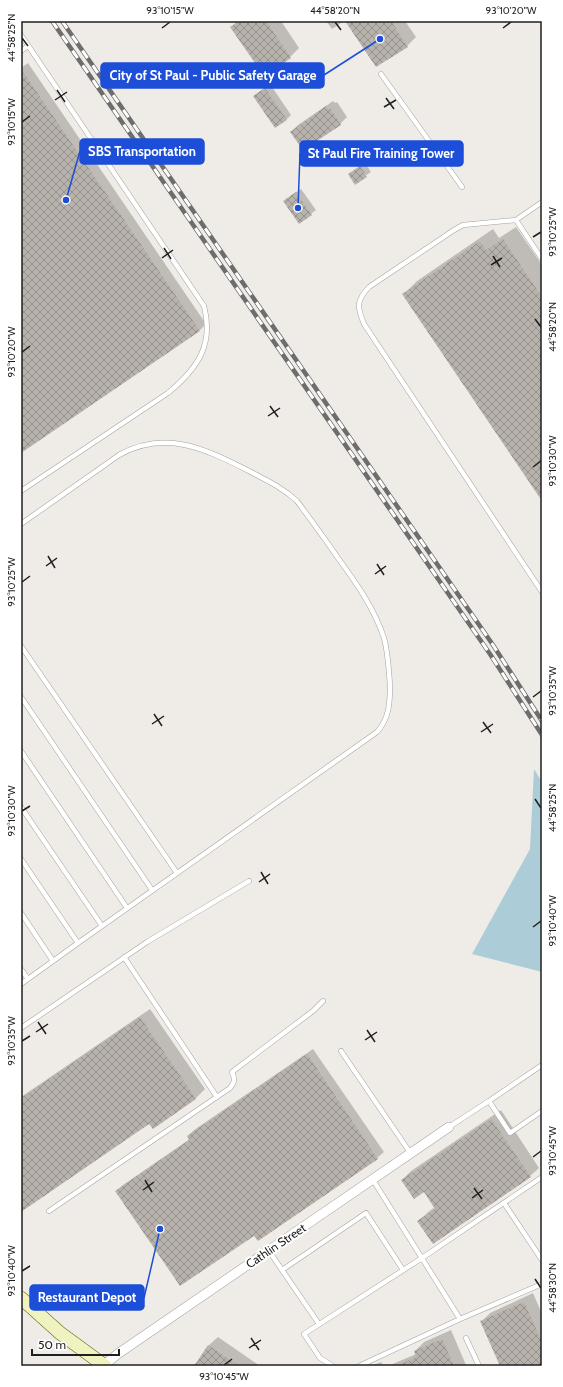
<svg xmlns="http://www.w3.org/2000/svg" width="563" height="1387" font-family="Cabin,sans-serif">
<defs>
<pattern id="building-cross-hatch" width="8" height="8" patternUnits="userSpaceOnUse"><rect width="8" height="8" fill="#b8b2ac"/><path d="M0 0l8 8M0 8l8-8" fill="none" stroke="#95908b"/></pattern>
</defs>
<rect width="100%" height="100%" fill="#efece7"/>
<path fill="#accdd8" d="M534 769 542 782V972L472 954 530 849Z"/>
<path fill="#0003" d="M237 21H281L299 48 290 57 232 27Z
M326 21H344L332 29Z
M346 21H405L416 37 407 46Z
M28 63 206 324 199 331 21 452V68Z
M270 84 291 115 286 120 254 96Z
M333 101 335 103 337 102 347 117 340 124 291 132 298 125Z
M365 163 371 172 355 183 354 170Z
M301 189 316 210 299 223 289 197Z
M516 227 542 265V499L404 294 417 281 493 229 499 238Z
M150 1009 205 1089 196 1098 153 1127 150 1122 21 1211V1097Z
M313 1049 384 1152 377 1158 254 1234 116 1191 123 1185 190 1139 188 1136 194 1130Z
M501 1110 539 1168 530 1176 419 1221 428 1212 435 1207 425 1191 402 1180 411 1171Z
M533 1293 542 1314V1366H501L481 1322 490 1313Z
M451 1330 466 1365 465 1366H388L416 1354 415 1351 424 1342Z
M218 1337 260 1366H195L209 1345Z
M381 1362 383 1366H371Z"/>
<path fill="url(#building-cross-hatch)" d="M239 21H266L291 58 264 76 230 27Z
M345 21H391L408 47 376 67Z
M21 69 200 331 21 453Z
M265 88 287 120 275 128 253 96Z
M326 106 328 109 330 108 341 125 303 150 290 132Z
M360 166 367 177 355 185 348 174Z
M296 192 312 215 299 224 283 201Z
M503 239 542 297V501L402 294 480 241 486 250Z
M140 1017 196 1099 153 1129 149 1124 21 1212V1098Z
M307 1054 378 1159 258 1241 254 1236 180 1286 115 1191 189 1140 187 1136Z
M491 1119 531 1177 433 1244 417 1221 435 1209 424 1192 414 1199 401 1180Z
M524 1302 542 1342V1366H500L480 1321Z
M442 1339 454 1366H397L416 1357 414 1351Z
M208 1345 239 1366H194Z"/>
<g fill="none" stroke-linecap="round" stroke-linejoin="round">
<defs>
<path id="service" d="M21 35 204 306C214 345 198 368 168 393L21 491
M21 51 28 46
M381 74 462 187
M542 202 516 220 463 225 454 230 369 287C356 301 357 307 364 324L542 592
M516 220 542 259
M21 524 119 455C165 429 206 449 249 471 266 480 283 488 297 501 311 520 325 539 338 558 357 584 374 608 384 638 388 653 389 670 390 686 390 703 389 719 377 732L78 943
M21 646 177 873
M21 697 152 890
M21 751 127 908
M21 807 102 926
M21 859 78 943 21 984
M21 913 53 961
M124 957 217 1097
M21 969 28 979
M21 1028 147 942 249 881
M341 1051 411 1154
M489 1101 542 1065
M449 1127 489 1101 510 1133 542 1111
M373 1180 460 1319 542 1284
M504 1203 542 1260
M49 1211 230 1088C235 1082 235 1079 232 1072L313 1011 323 1001
M269 1251 319 1324
M282 1270 366 1213 403 1270
M466 1338 479 1366
M333 1366 320 1358 304 1334 422 1258 542 1177
M359 1366 460 1319"/>
<path id="minor" d="M104 1365 119 1353 449 1127"/>
<path id="secondary" d="M21 1298 60 1333 105 1366"/>
</defs>
<use href="#service" stroke="#a3a3a3" stroke-width="5.5"/>
<use href="#minor" stroke="#a3a3a3" stroke-width="10"/>
<use href="#secondary" stroke="#606c11" stroke-width="14"/>
<use href="#service" stroke="#fff" stroke-width="4.5"/>
<use href="#minor" stroke="#fff" stroke-width="9"/>
<use href="#secondary" stroke="#f0f3c0" stroke-width="13"/>
<defs>
<path id="rail" d="M52 21 490 654 542 735
M62 21 493 645 542 721"/>
</defs>
<use href="#rail" stroke="#6d6d6d" stroke-width="4.5"/>
<use href="#rail" stroke="#fff" stroke-width="3" stroke-dasharray="9" stroke-linecap="butt"/>
</g>
<path fill="none" stroke="#1f1f1f" stroke-width="1.5" d="M335 22 341 30M162 28 170 22M503 28 511 22M22 38 28 46M57 90 65 102M386 98 394 109M55 100 67 92M384 107 396 100M22 122 30 116M533 237 541 232M164 248 171 259M493 256 500 267M162 258 173 250M491 265 502 258M535 319 541 327M22 352 30 346M270 406 278 417M268 416 280 408M533 467 541 461M48 556 55 568M377 564 384 575M46 566 57 558M375 574 386 566M22 582 30 576M533 697 541 691M154 714 162 726M483 722 491 733M152 724 164 716M481 732 493 724M535 799 541 808M22 811 30 806M261 872 268 884M259 882 270 874M533 927 541 921M38 1022 46 1034M367 1030 375 1042M36 1032 48 1024M365 1040 377 1032M22 1041 30 1036M533 1157 541 1151M145 1180 152 1192M474 1188 482 1199M143 1190 154 1182M472 1198 483 1190M22 1271 30 1266M535 1279 541 1288M251 1338 259 1350M249 1348 261 1340M224 1365 232 1359"/>
<g text-anchor="middle" stroke-width="4" stroke-linejoin="round" paint-order="stroke">
<g font-size="12" fill="#1f1f1f" stroke="#fff">
<text transform="translate(276 1246) rotate(-34)" y="4">Cathlin Street</text>
</g>
</g>
<path fill="none" stroke="#1d4ed8" stroke-width="1.5" d="M380 39L324 75M66 200L80 151M298 208L300 153M160 1229L144 1298"/>
<g fill="#1d4ed8" stroke="#fff" stroke-width="1.5">
<circle cx="380" cy="39" r="4"/>
<circle cx="66" cy="200" r="4"/>
<circle cx="298" cy="208" r="4"/>
<circle cx="160" cy="1229" r="4"/>
</g>
<g fill="#1d4ed8" stroke="#1d4ed8" stroke-width="1.5">
<rect x="101" y="63" width="223" height="25" rx="4"/>
<rect x="80" y="139" width="124" height="25" rx="4"/>
<rect x="300" y="141" width="163" height="25" rx="4"/>
<rect x="30" y="1285" width="114" height="25" rx="4"/>
</g>
<g font-size="13" text-anchor="middle" font-weight="bold" fill="#fff">
<text x="213" y="80">City of St Paul - Public Safety Garage</text>
<text x="142" y="156">SBS Transportation</text>
<text x="381" y="158">St Paul Fire Training Tower</text>
<text x="87" y="1302">Restaurant Depot</text>
</g>
<rect width="563" height="1387" fill="none" stroke="#ffffff" stroke-width="44"/>
<path d="M32 1349v6h87v-6" fill="none" stroke="#1f1f1f" stroke-width="2"/>
<text x="38" y="1349" font-size="12" fill="#1f1f1f" stroke="#ffffff" stroke-width="3" paint-order="stroke">50 m</text>
<rect x="22" y="22" width="519" height="1343" fill="none" stroke="#1f1f1f" stroke-width="1.5"/>
<g font-size="10" text-anchor="middle" fill="#1f1f1f">
<text x="170" y="14">93°10'15"W</text>
<text x="335" y="14">44°58'20"N</text>
<text x="511" y="14">93°10'20"W</text>
<text transform="translate(11 38) rotate(-90)" y="4">44°58'25"N</text>
<text transform="translate(11 122) rotate(-90)" y="4">93°10'15"W</text>
<text transform="translate(552 232) rotate(-90)" y="4">93°10'25"W</text>
<text transform="translate(552 327) rotate(-90)" y="4">44°58'20"N</text>
<text transform="translate(11 352) rotate(-90)" y="4">93°10'20"W</text>
<text transform="translate(552 461) rotate(-90)" y="4">93°10'30"W</text>
<text transform="translate(11 582) rotate(-90)" y="4">93°10'25"W</text>
<text transform="translate(552 691) rotate(-90)" y="4">93°10'35"W</text>
<text transform="translate(552 808) rotate(-90)" y="4">44°58'25"N</text>
<text transform="translate(11 811) rotate(-90)" y="4">93°10'30"W</text>
<text transform="translate(552 921) rotate(-90)" y="4">93°10'40"W</text>
<text transform="translate(11 1041) rotate(-90)" y="4">93°10'35"W</text>
<text transform="translate(552 1151) rotate(-90)" y="4">93°10'45"W</text>
<text transform="translate(11 1271) rotate(-90)" y="4">93°10'40"W</text>
<text transform="translate(552 1288) rotate(-90)" y="4">44°58'30"N</text>
<text x="224" y="1380">93°10'45"W</text>
</g>
</svg>
